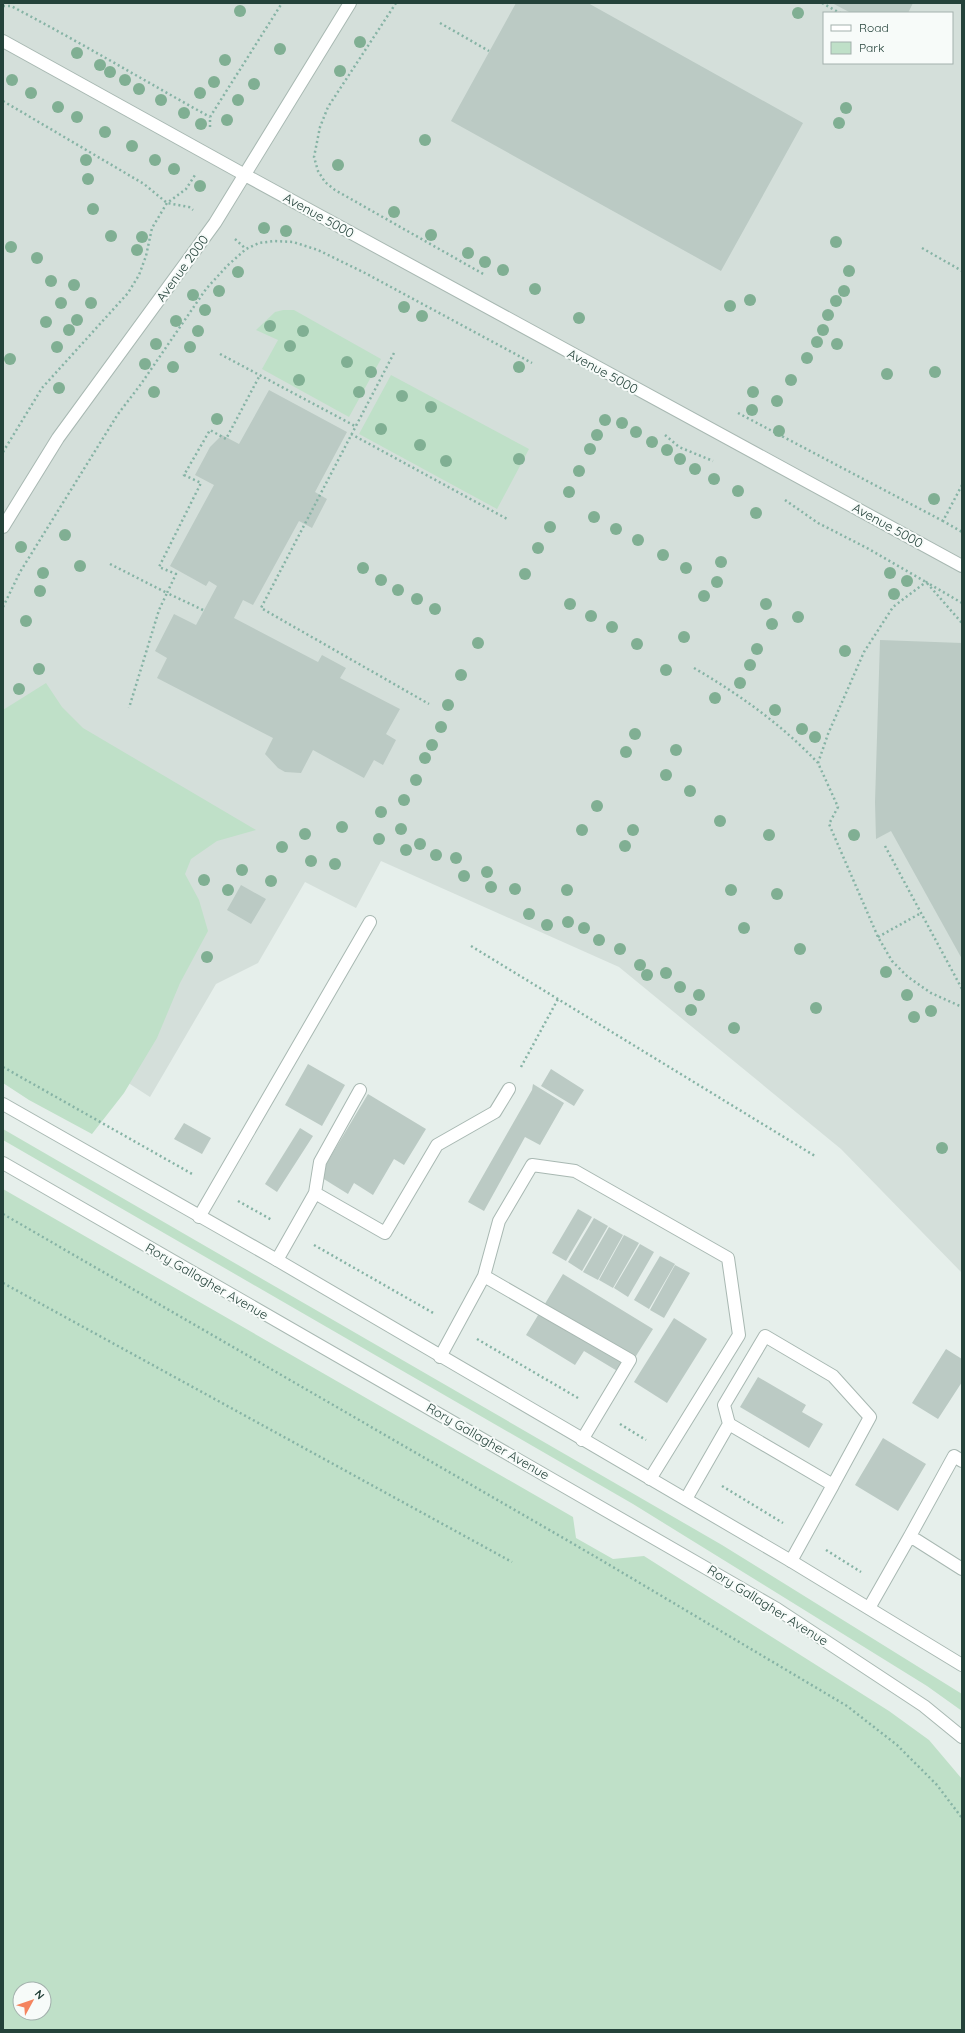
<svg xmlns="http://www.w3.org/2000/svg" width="965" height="2033" font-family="Quicksand,sans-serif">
<rect width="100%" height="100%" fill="#e6efeb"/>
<path fill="#d4dfda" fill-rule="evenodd" d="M3 3H962V1273L841 1149 619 967 381 861 356 908 305 882 258 963 216 984 150 1097 3 1002ZM824 13H952V63H824Z"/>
<path fill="#bfe0c8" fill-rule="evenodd" d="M283 310H294L381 359 349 417 262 369 278 340 256 330 275 312Z
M391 375 529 449 497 509 359 434Z
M46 683 62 707 83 728 256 830 217 841 191 859 185 874 199 900 208 931 180 983 157 1038 124 1093 92 1134 29 1100 3 1083V710Z
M3 1129 722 1545 962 1694V1711L927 1686 633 1504 3 1140Z
M3 1189 573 1517 576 1538 613 1559 644 1556 889 1711 929 1740 962 1779V2030H3ZM20 1989H44V2013H20Z"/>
<path fill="#bbcac4" d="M516 3H588L803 123 721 271 451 121Z
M832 3H913L908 13H851Z
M269 390 347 432 315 492 327 499 312 528 299 521 253 605 243 600 234 618 318 662 322 655 346 668 340 678 400 709 386 734 396 740 383 765 374 760 364 778 313 750 301 773 285 772 278 768 265 754 273 738 157 678 167 658 155 651 174 614 196 625 217 586 209 581 206 586 170 566 214 485 195 475 210 447 222 435 239 444Z
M880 640 962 643V959L891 831 876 839 875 802Z
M241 885 266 899 251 924 227 910Z
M308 1064 345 1085 322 1126 285 1105Z
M551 1069 584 1090 574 1106 541 1086Z
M533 1084 564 1103 540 1145 525 1137 484 1211 468 1202 532 1090Z
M368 1094 426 1129 404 1165 394 1159 373 1195 354 1183 348 1194 319 1176Z
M184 1123 211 1138 202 1154 174 1139Z
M300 1128 313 1136 277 1192 265 1184Z
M578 1209 592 1217 566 1261 552 1253Z
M594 1218 608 1226 582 1271 568 1262Z
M609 1227 623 1235 598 1280 583 1272Z
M624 1235 639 1243 613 1288 599 1280Z
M640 1244 654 1252 628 1297 614 1288Z
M660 1256 675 1264 649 1309 634 1300Z
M675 1265 690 1273 664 1318 650 1310Z
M563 1274 653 1329 624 1375 584 1351 575 1365 526 1335Z
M674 1318 707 1339 667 1403 634 1382Z
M946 1349 962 1359V1382L938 1419 912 1403Z
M758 1377 806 1405 802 1412 823 1424 809 1448 740 1407Z
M883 1438 926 1464 898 1511 855 1485Z"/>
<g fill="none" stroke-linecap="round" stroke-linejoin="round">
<defs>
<path id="service" d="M3 41 245 175
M360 1090 320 1162 315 1193 385 1233 437 1145 495 1112 509 1089
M199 1217 370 922
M277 1260 315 1193
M440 1357 484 1276
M582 1440 630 1360 484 1276 499 1221 532 1165 575 1171 728 1258 739 1335 650 1479
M962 1461 954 1456 910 1536 962 1569
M686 1499 729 1424 724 1405 765 1336 833 1376 870 1417 833 1485 729 1424
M791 1561 833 1485
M869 1608 910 1536"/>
<path id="minor" d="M245 175 962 566
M3 527 58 438 215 223 350 3"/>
<path id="tertiary" d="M3 1104 277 1260 791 1561 962 1665
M3 1163 777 1609 924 1706 962 1737"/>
</defs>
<use href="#service" stroke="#a8b8b2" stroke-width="14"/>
<use href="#minor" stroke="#a8b8b2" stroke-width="14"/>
<use href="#tertiary" stroke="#a8b8b2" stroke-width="14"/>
<path stroke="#86b3a5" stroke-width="2.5" stroke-dasharray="2 3" stroke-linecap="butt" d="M396 3 328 107 320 127 314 157 318 171 325 182 335 190 485 275
M822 3 840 13
M3 6H11C78 41 143 80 210 117
M440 23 489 51
M3 101 144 184 167 203 189 207 193 210
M210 127V117L282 3
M235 239 246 249
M922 248 962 271
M394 353 261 608 429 704
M220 354 355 426
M738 413 943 521
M351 434 509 520
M665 435 679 447 713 461
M3 452 42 388 128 293 139 275 146 256 152 228 167 203 186 189 195 175
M962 485 943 521 962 532
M785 500 818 523 867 548 926 582 962 623
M110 564 167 593 159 610 129 708
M962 603 926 582 893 607 864 652 828 734 818 763 838 807 829 824 878 937 892 961 908 977 931 993 962 1007
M3 607 20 572 118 414 141 384 206 289 227 266 246 249 259 243 274 241 293 242 318 250 365 273 532 363
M203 610 167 593 176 574 159 567 201 483 184 475 210 430 226 439 260 375
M694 668C740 695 781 724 818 763
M885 846 962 989
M878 937 921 913
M471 946 815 1156
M3 1067 194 1175
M521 1067 558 999
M238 1201 272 1220
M3 1214 596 1557 847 1706 897 1745 937 1785 962 1818
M314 1245 435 1314
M3 1283 512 1562
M477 1339 578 1398
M620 1424 646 1440
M722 1486 783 1523
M826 1550 861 1572"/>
<use href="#service" stroke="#fff" stroke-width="12"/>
<use href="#minor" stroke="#fff" stroke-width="12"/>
<use href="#tertiary" stroke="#fff" stroke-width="12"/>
</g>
<g fill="#80af93">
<circle cx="240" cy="11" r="6"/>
<circle cx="798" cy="13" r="6"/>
<circle cx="360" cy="42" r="6"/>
<circle cx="280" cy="49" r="6"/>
<circle cx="77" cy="53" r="6"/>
<circle cx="225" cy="60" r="6"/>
<circle cx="100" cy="65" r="6"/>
<circle cx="340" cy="71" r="6"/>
<circle cx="110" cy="72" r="6"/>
<circle cx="12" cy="80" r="6"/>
<circle cx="125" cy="80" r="6"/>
<circle cx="214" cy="82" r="6"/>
<circle cx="254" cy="84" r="6"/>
<circle cx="139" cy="89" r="6"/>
<circle cx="31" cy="93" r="6"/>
<circle cx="200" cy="93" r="6"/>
<circle cx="161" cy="100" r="6"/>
<circle cx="238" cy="100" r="6"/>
<circle cx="58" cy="107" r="6"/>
<circle cx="846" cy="108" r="6"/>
<circle cx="184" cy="113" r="6"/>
<circle cx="77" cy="117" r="6"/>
<circle cx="227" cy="120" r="6"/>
<circle cx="839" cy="123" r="6"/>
<circle cx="201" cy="124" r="6"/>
<circle cx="105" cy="132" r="6"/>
<circle cx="425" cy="140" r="6"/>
<circle cx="132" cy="146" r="6"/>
<circle cx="86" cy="160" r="6"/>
<circle cx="155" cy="160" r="6"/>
<circle cx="338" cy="165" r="6"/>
<circle cx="174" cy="169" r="6"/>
<circle cx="88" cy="179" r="6"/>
<circle cx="200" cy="186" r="6"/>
<circle cx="93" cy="209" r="6"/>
<circle cx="394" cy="212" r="6"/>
<circle cx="264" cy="228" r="6"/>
<circle cx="286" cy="231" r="6"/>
<circle cx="431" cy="235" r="6"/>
<circle cx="111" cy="236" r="6"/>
<circle cx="142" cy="237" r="6"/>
<circle cx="836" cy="242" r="6"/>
<circle cx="11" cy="247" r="6"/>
<circle cx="137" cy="250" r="6"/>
<circle cx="468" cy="253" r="6"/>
<circle cx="37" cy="258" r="6"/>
<circle cx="485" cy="262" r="6"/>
<circle cx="503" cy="270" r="6"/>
<circle cx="849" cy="271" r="6"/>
<circle cx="238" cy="272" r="6"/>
<circle cx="51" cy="281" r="6"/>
<circle cx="74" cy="285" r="6"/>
<circle cx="535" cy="289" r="6"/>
<circle cx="219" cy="291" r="6"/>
<circle cx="844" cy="291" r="6"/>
<circle cx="193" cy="295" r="6"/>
<circle cx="750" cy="300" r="6"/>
<circle cx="836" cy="301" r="6"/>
<circle cx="61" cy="303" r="6"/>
<circle cx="91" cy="303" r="6"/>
<circle cx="730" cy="306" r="6"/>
<circle cx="404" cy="307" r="6"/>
<circle cx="205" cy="310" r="6"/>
<circle cx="828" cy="315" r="6"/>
<circle cx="422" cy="316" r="6"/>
<circle cx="579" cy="318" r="6"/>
<circle cx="77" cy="320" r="6"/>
<circle cx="176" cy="321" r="6"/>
<circle cx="46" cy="322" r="6"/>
<circle cx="270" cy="326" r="6"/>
<circle cx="69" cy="330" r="6"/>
<circle cx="823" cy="330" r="6"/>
<circle cx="198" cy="331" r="6"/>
<circle cx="303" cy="331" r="6"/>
<circle cx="817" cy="342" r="6"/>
<circle cx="156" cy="344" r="6"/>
<circle cx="837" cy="344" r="6"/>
<circle cx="290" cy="346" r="6"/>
<circle cx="57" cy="347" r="6"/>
<circle cx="190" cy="347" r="6"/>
<circle cx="807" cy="358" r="6"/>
<circle cx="10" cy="359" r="6"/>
<circle cx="347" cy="362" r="6"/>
<circle cx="145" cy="364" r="6"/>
<circle cx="173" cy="367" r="6"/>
<circle cx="519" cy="367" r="6"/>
<circle cx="371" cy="372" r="6"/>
<circle cx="935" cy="372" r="6"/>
<circle cx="887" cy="374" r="6"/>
<circle cx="299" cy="380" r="6"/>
<circle cx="791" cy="380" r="6"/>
<circle cx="59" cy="388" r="6"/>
<circle cx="154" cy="392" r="6"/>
<circle cx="359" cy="392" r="6"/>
<circle cx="753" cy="392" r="6"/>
<circle cx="402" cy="396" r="6"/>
<circle cx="777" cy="401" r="6"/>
<circle cx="431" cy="407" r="6"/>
<circle cx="752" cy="410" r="6"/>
<circle cx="217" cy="419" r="6"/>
<circle cx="605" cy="420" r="6"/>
<circle cx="622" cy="423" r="6"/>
<circle cx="381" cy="429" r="6"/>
<circle cx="779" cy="431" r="6"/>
<circle cx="636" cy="432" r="6"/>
<circle cx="597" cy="435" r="6"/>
<circle cx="652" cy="442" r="6"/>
<circle cx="420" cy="445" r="6"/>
<circle cx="590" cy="449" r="6"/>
<circle cx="667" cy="450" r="6"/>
<circle cx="519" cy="459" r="6"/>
<circle cx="680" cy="459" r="6"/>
<circle cx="446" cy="461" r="6"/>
<circle cx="695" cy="469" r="6"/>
<circle cx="579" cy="471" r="6"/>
<circle cx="714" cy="479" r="6"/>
<circle cx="738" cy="491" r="6"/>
<circle cx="569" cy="492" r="6"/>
<circle cx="934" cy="499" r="6"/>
<circle cx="756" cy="513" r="6"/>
<circle cx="594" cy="517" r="6"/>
<circle cx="550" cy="527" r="6"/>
<circle cx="616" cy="529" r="6"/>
<circle cx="65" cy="535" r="6"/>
<circle cx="638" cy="540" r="6"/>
<circle cx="21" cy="547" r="6"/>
<circle cx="538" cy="548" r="6"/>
<circle cx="663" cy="555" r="6"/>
<circle cx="721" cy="562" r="6"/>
<circle cx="80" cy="566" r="6"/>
<circle cx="363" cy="568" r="6"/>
<circle cx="686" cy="568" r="6"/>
<circle cx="43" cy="573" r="6"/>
<circle cx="890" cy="573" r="6"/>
<circle cx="525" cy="574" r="6"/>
<circle cx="381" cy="580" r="6"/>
<circle cx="907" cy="581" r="6"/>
<circle cx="717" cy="582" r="6"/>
<circle cx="398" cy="590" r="6"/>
<circle cx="40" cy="591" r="6"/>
<circle cx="894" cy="594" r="6"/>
<circle cx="704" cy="596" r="6"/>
<circle cx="417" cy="599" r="6"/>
<circle cx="570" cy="604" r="6"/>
<circle cx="766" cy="604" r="6"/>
<circle cx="435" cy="609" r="6"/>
<circle cx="591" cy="616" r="6"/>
<circle cx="798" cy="617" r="6"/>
<circle cx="26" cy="621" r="6"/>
<circle cx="772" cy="624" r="6"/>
<circle cx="612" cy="627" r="6"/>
<circle cx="684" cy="637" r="6"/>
<circle cx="478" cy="643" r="6"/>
<circle cx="637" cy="644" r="6"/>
<circle cx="757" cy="649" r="6"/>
<circle cx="845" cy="651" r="6"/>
<circle cx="750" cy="665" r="6"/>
<circle cx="39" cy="669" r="6"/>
<circle cx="666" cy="670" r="6"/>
<circle cx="461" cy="675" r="6"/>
<circle cx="740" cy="683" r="6"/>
<circle cx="19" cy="689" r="6"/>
<circle cx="715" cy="698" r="6"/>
<circle cx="448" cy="705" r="6"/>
<circle cx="775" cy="710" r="6"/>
<circle cx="441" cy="727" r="6"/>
<circle cx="802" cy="729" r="6"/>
<circle cx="635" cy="734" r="6"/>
<circle cx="815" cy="737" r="6"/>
<circle cx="432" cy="745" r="6"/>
<circle cx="676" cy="750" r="6"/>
<circle cx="626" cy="752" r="6"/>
<circle cx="425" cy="758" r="6"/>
<circle cx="666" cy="775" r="6"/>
<circle cx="416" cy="780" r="6"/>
<circle cx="690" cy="791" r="6"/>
<circle cx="404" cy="800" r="6"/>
<circle cx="597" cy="806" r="6"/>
<circle cx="381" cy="812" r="6"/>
<circle cx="720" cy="821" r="6"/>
<circle cx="342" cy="827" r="6"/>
<circle cx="401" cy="829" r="6"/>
<circle cx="582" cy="830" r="6"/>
<circle cx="633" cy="830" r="6"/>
<circle cx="305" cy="834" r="6"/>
<circle cx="769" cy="835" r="6"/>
<circle cx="854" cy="835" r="6"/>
<circle cx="379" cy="839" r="6"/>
<circle cx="420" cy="844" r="6"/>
<circle cx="625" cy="846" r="6"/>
<circle cx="282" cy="847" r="6"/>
<circle cx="406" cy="850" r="6"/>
<circle cx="436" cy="855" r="6"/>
<circle cx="456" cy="858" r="6"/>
<circle cx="311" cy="861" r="6"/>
<circle cx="335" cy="864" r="6"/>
<circle cx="242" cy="870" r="6"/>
<circle cx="487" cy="872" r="6"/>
<circle cx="464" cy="876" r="6"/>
<circle cx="204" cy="880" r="6"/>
<circle cx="271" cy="881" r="6"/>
<circle cx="491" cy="887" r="6"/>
<circle cx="515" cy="889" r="6"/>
<circle cx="228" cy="890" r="6"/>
<circle cx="567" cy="890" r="6"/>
<circle cx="731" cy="890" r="6"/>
<circle cx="777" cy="894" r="6"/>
<circle cx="529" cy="914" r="6"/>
<circle cx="568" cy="922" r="6"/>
<circle cx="547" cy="925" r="6"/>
<circle cx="584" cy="928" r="6"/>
<circle cx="744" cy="928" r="6"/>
<circle cx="599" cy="940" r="6"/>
<circle cx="620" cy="949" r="6"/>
<circle cx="800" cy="949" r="6"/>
<circle cx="207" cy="957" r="6"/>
<circle cx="640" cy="965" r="6"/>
<circle cx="886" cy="972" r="6"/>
<circle cx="666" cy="973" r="6"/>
<circle cx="647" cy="975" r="6"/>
<circle cx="680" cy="987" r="6"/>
<circle cx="699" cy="995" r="6"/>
<circle cx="907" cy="995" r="6"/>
<circle cx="816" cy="1008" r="6"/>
<circle cx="691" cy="1010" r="6"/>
<circle cx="931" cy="1011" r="6"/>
<circle cx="914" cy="1017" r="6"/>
<circle cx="734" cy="1028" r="6"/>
<circle cx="942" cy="1148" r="6"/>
</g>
<g text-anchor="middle" stroke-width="4" stroke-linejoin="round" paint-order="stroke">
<g font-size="13" fill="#24423a" stroke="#f7fbf9">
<text transform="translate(319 215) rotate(29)" y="5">Avenue 5000</text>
<text transform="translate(182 268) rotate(-54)" y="5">Avenue 2000</text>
<text transform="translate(603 371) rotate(29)" y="5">Avenue 5000</text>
<text transform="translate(888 525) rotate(29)" y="5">Avenue 5000</text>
<text transform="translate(207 1281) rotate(30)" y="5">Rory Gallagher Avenue</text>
<text transform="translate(488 1441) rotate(30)" y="5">Rory Gallagher Avenue</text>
<text transform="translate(768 1605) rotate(32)" y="5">Rory Gallagher Avenue</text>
</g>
</g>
<rect width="965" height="2033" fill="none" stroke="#24423a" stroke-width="8"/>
<rect x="823" y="12" width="130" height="52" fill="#f7fbf9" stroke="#a3b1ad"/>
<rect x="831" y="25" width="20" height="6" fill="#ffffff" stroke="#a3b1ad"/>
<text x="859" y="32" font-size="12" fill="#24423a">Road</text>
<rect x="831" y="42" width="20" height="12" fill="#bfe0c8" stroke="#a3b1ad"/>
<text x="859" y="52" font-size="12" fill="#24423a">Park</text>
<g transform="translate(32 2001) rotate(50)"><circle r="19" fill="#f7fbf9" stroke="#a3b1ad"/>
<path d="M0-3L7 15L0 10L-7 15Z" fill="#f4845f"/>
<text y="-6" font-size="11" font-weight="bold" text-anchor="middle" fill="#24423a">N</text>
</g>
</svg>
